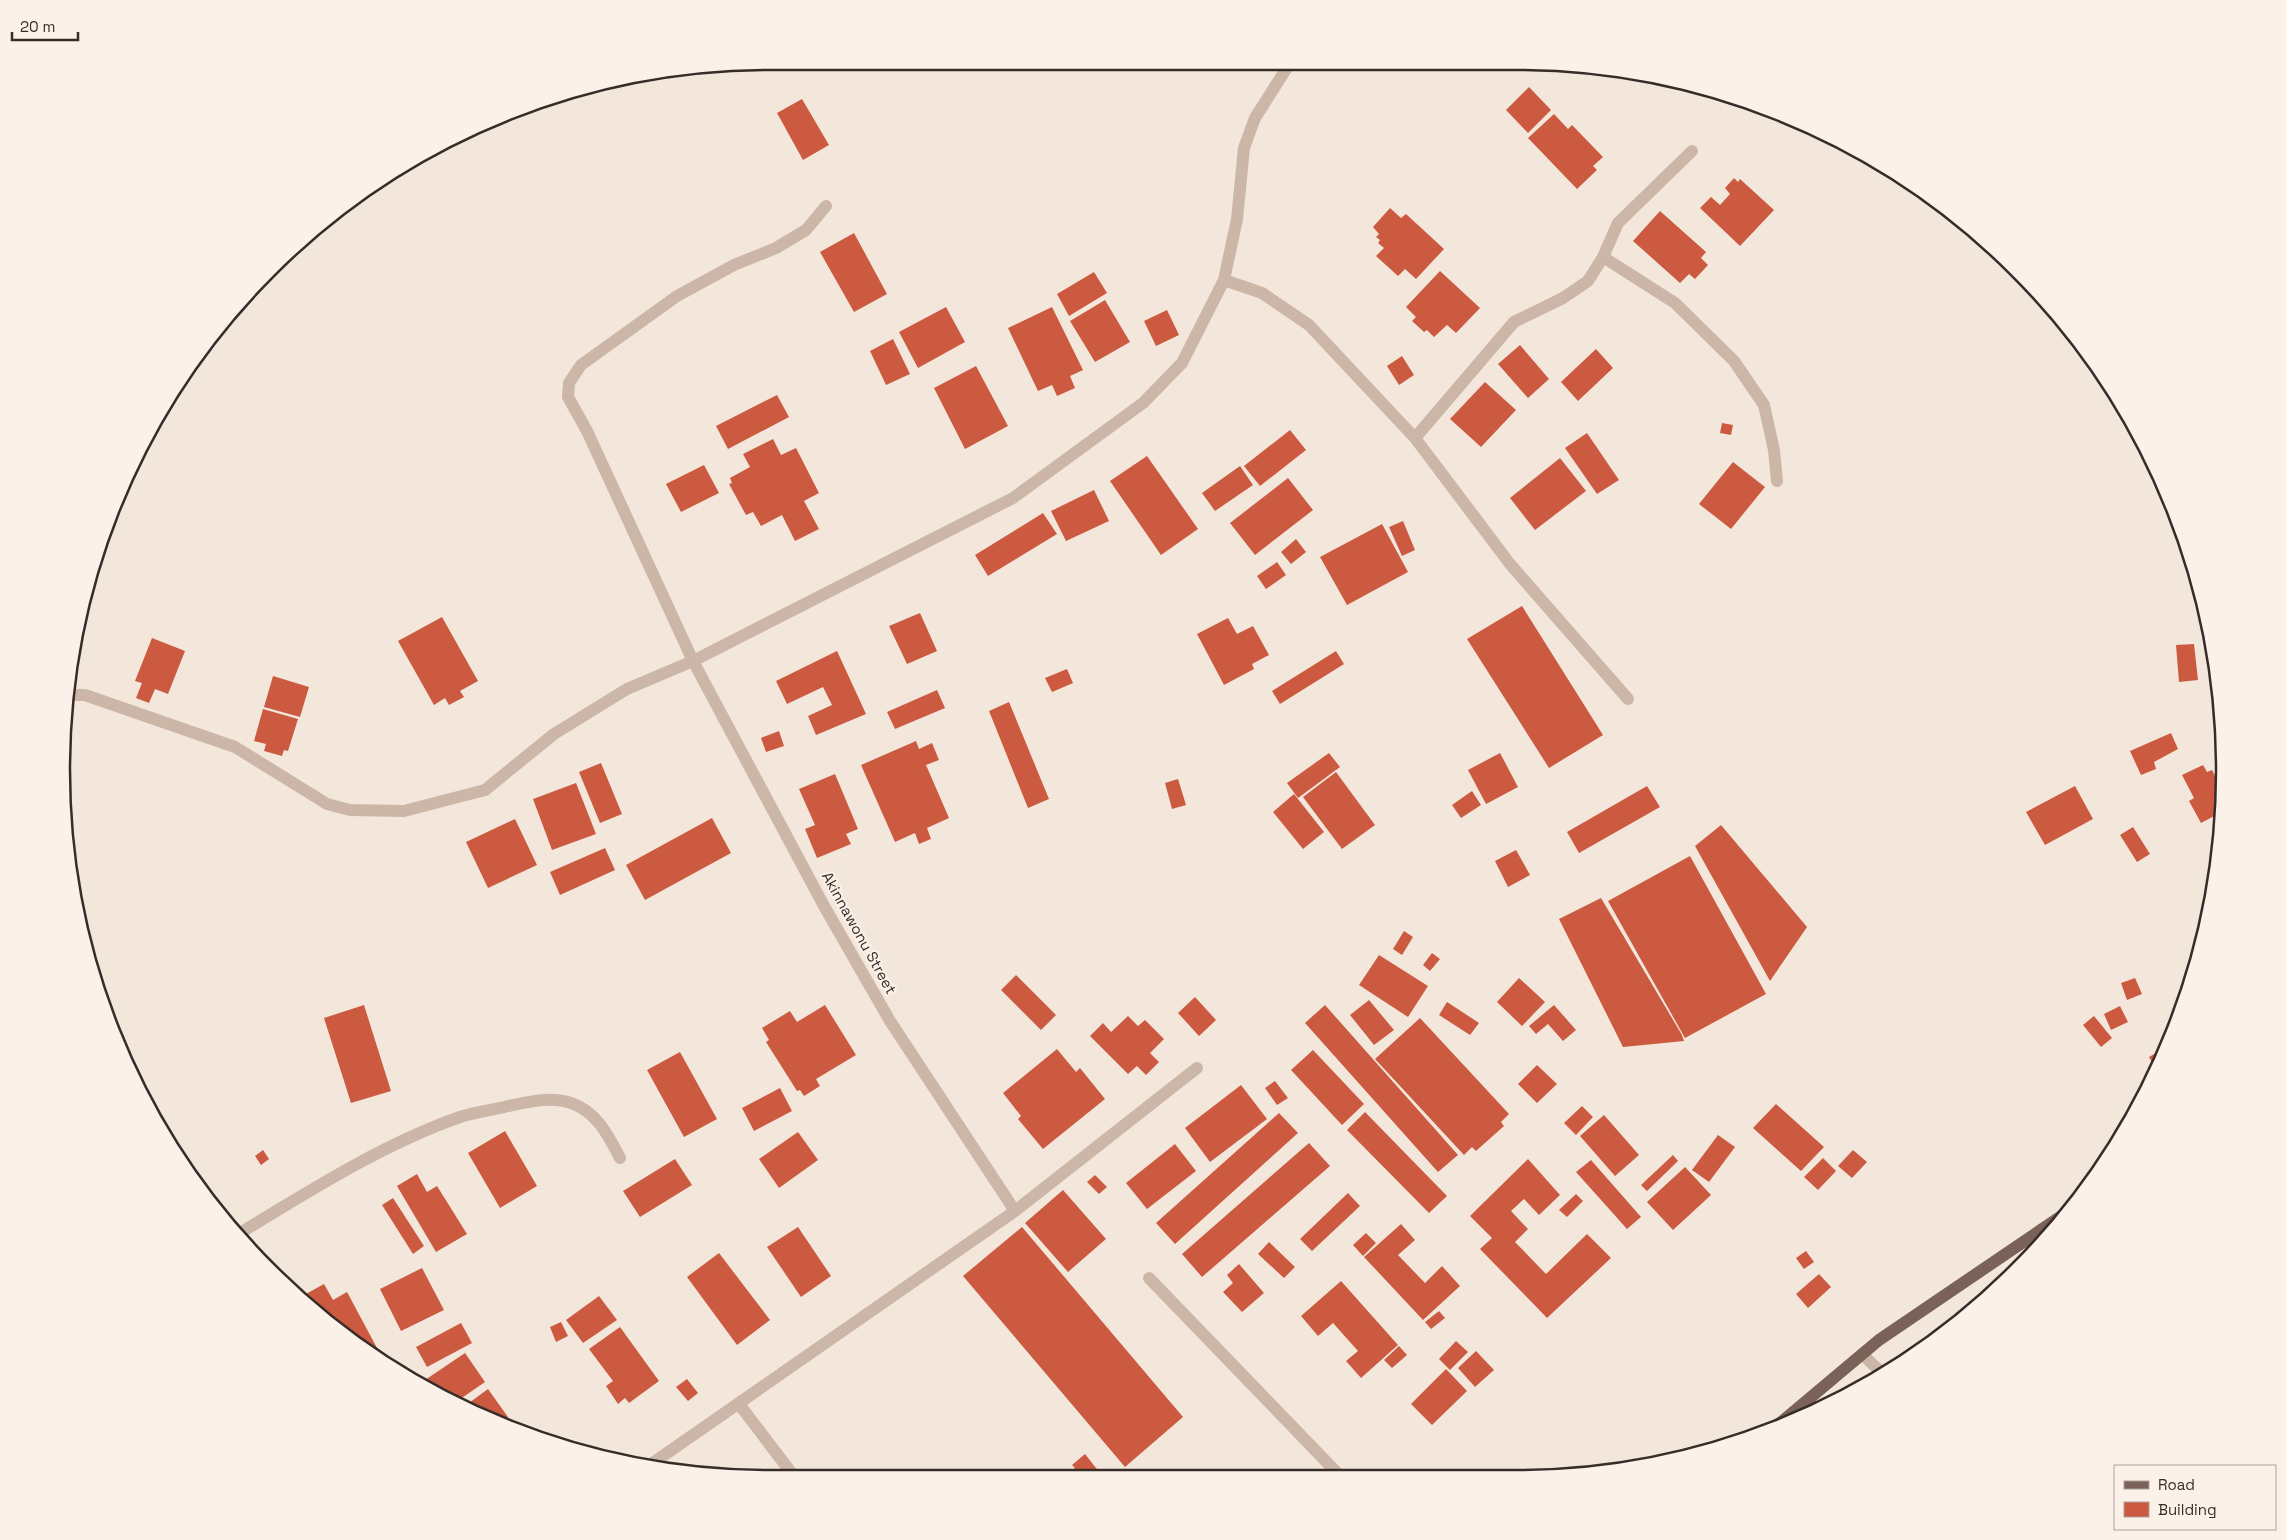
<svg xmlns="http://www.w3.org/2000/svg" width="2286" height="1540" font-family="'Space Grotesk',sans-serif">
<rect width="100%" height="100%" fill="#f3e7dc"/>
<path fill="#cc5a41" d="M1529 87 1551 110 1528 133 1506 110Z
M802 99 829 145 803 160 777 113Z
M1554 114 1568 129 1572 125 1603 157 1593 166 1597 170 1577 189 1528 138Z
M1734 178 1738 182 1740 179 1774 210 1740 246 1700 208 1711 197 1720 205 1730 194 1725 188Z
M1390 208 1401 218 1406 214 1444 249 1416 279 1405 269 1398 276 1376 256 1384 248 1378 243 1380 240 1376 237 1379 234 1373 227Z
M1660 211 1706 252 1701 258 1708 265 1695 279 1689 274 1680 283 1633 241Z
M854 233 887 294 854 312 820 252Z
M1440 271 1480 308 1456 333 1447 325 1434 337 1427 330 1424 332 1412 321 1416 317 1406 307Z
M1094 272 1107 293 1069 316 1057 294Z
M1105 300 1130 342 1095 362 1070 321Z
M946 307 965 342 918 368 899 332Z
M1052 307 1083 370 1070 376 1075 388 1057 396 1052 385 1038 391 1008 328Z
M1167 310 1179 335 1156 346 1144 321Z
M893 339 910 374 886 385 870 351Z
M1520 345 1549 379 1528 398 1498 364Z
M1596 349 1613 368 1578 401 1561 382Z
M1402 356 1414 375 1399 385 1387 366Z
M976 366 1008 426 965 449 934 388Z
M1485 382 1516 410 1481 447 1450 419Z
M777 395 789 417 728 449 716 426Z
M1722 423 1733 425 1731 435 1720 433Z
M1290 430 1306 450 1260 486 1244 466Z
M1587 433 1619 480 1597 494 1565 448Z
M773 439 781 455 796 448 819 493 804 501 819 529 795 541 782 515 761 526 753 512 746 515 729 484 732 483 730 478 750 467 743 454Z
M1147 456 1198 529 1161 555 1110 481Z
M1560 458 1586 491 1535 530 1510 498Z
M1733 462 1765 487 1731 529 1699 504Z
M704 465 719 493 681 512 666 484Z
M1240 466 1253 485 1215 511 1202 493Z
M1288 478 1313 510 1255 555 1230 523Z
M1094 490 1109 521 1066 541 1051 511Z
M1043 513 1057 534 988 576 975 555Z
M1403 521 1415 550 1402 556 1389 527Z
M1382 524 1408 572 1347 605 1320 557Z
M1296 539 1306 552 1291 564 1281 552Z
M1277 562 1286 575 1266 589 1257 576Z
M1522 606 1603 735 1549 768 1467 639Z
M920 613 937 651 907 664 889 626Z
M442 617 478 681 460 691 464 697 449 705 445 698 434 705 398 641Z
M1228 618 1237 634 1253 626 1269 655 1252 664 1254 669 1224 685 1197 634Z
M152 638 185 651 168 694 155 689 149 703 136 698 142 683 135 681Z
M2194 644 2198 680 2179 682 2176 645Z
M837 651 866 714 816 735 808 716 832 705 823 687 787 704 776 681Z
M1336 651 1344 664 1280 704 1272 691Z
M1067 669 1073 683 1052 692 1045 678Z
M273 676 309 687 300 717 264 707Z
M937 690 945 708 895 729 887 712Z
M1009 702 1049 799 1028 808 989 711Z
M263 709 298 719 288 751 284 750 282 756 264 751 266 744 254 741Z
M779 731 784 746 766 752 761 738Z
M2171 733 2178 749 2154 762 2156 769 2141 775 2130 751Z
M916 741 919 749 932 743 939 760 926 765 949 818 927 828 931 839 919 844 915 833 895 842 861 765Z
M1329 753 1340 767 1298 798 1287 783Z
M1500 753 1518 787 1486 804 1468 770Z
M601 763 622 814 600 823 579 772Z
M2203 765 2207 772 2212 770 2216 778 2224 774 2220 813 2201 823 2189 801 2194 798 2182 775Z
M1336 772 1375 825 1342 849 1303 797Z
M835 774 858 829 846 834 851 844 817 858 805 829 815 825 799 789Z
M1178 779 1186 805 1172 809 1165 783Z
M576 783 596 834 552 850 533 799Z
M1647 786 1660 807 1579 853 1567 832Z
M2075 786 2093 819 2045 845 2026 812Z
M1472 791 1481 805 1461 818 1452 805Z
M1294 794 1324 832 1303 849 1273 812Z
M712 818 731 853 645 900 626 865Z
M515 819 537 865 488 888 466 842Z
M1721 825 1807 927 1770 981 1695 846Z
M2133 827 2150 854 2137 862 2120 835Z
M605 848 615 870 560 895 550 872Z
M1516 850 1530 875 1508 887 1495 861Z
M1690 856 1766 994 1685 1038 1608 901Z
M1601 898 1682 1035 1684 1041 1623 1047 1559 919Z
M1404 931 1413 937 1402 955 1393 949Z
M1432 953 1440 959 1430 971 1423 965Z
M1379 955 1428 986 1408 1017 1359 985Z
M1016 975 1056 1015 1041 1030 1001 990Z
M1519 978 1545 1002 1522 1026 1497 1002Z
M2135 978 2142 994 2127 1000 2121 983Z
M1195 997 1216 1020 1199 1036 1178 1013Z
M1369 1000 1394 1030 1374 1045 1350 1015Z
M1447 1002 1479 1023 1470 1035 1439 1015Z
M364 1005 391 1091 351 1103 324 1018Z
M825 1005 856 1055 816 1079 820 1086 804 1096 800 1090 797 1091 766 1042 769 1040 762 1028 790 1011 797 1022Z
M1325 1005 1458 1155 1438 1172 1305 1023Z
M1554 1005 1576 1030 1563 1041 1548 1024 1536 1034 1529 1026Z
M2120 1006 2128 1022 2111 1030 2104 1014Z
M1128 1016 1138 1026 1145 1020 1164 1039 1150 1053 1159 1062 1146 1075 1137 1066 1128 1074 1090 1036 1103 1023 1111 1032Z
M2094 1016 2112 1038 2101 1047 2083 1025Z
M1420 1018 1509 1114 1501 1122 1504 1126 1476 1151 1472 1147 1464 1155 1375 1059Z
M2168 1046 2156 1069 2149 1057Z
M1057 1049 1076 1072 1080 1068 1105 1099 1043 1149 1018 1119 1021 1116 1003 1093Z
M1313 1050 1364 1104 1342 1125 1291 1070Z
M680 1052 717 1119 684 1137 647 1070Z
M1537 1065 1557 1084 1537 1103 1518 1084Z
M2152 1068 2154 1072 2150 1079 2146 1072Z
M1275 1081 1288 1098 1277 1105 1265 1088Z
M1241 1085 1267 1119 1210 1162 1185 1128Z
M780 1088 792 1111 754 1131 742 1108Z
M1776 1104 1824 1147 1801 1171 1753 1128Z
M1582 1106 1593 1117 1576 1135 1564 1123Z
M1365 1112 1447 1196 1429 1213 1347 1130Z
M1279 1113 1298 1133 1175 1244 1156 1223Z
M1604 1115 1639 1155 1615 1176 1580 1136Z
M505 1131 537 1186 500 1208 468 1153Z
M798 1132 818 1160 779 1188 759 1159Z
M1718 1135 1735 1147 1709 1182 1692 1170Z
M1309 1143 1330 1166 1202 1277 1182 1254Z
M1175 1144 1196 1171 1147 1209 1126 1183Z
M263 1150 269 1159 261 1165 255 1156Z
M1853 1150 1867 1162 1852 1178 1838 1166Z
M1673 1155 1678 1161 1647 1191 1641 1185Z
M1823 1158 1836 1171 1818 1190 1804 1177Z
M675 1159 692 1185 640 1217 623 1191Z
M1528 1159 1560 1195 1539 1215 1524 1199 1511 1211 1528 1229 1515 1242 1546 1274 1587 1234 1611 1258 1547 1318 1480 1249 1492 1238 1470 1216Z
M1591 1160 1641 1217 1627 1229 1576 1172Z
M1685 1167 1711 1195 1673 1230 1647 1202Z
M417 1174 427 1192 437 1186 467 1234 436 1252 397 1186Z
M1095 1175 1107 1187 1099 1194 1087 1182Z
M1063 1190 1106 1239 1068 1272 1025 1223Z
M1348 1193 1360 1206 1312 1251 1300 1239Z
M1576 1194 1583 1201 1567 1217 1559 1210Z
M393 1198 424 1246 413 1254 382 1205Z
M1401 1224 1415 1240 1398 1255 1425 1283 1442 1266 1460 1286 1423 1320 1364 1257Z
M798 1227 831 1276 801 1297 767 1247Z
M1022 1227 1183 1417 1125 1467 963 1276Z
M1366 1233 1376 1243 1363 1256 1353 1245Z
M1269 1242 1295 1267 1284 1278 1258 1254Z
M1806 1251 1814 1262 1804 1269 1796 1258Z
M719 1253 770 1320 737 1345 687 1277Z
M1239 1264 1264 1293 1242 1312 1223 1292 1233 1283 1227 1275Z
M422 1268 444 1310 401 1331 380 1289Z
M1819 1274 1831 1287 1808 1308 1796 1294Z
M1341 1281 1398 1345 1361 1378 1346 1361 1358 1351 1333 1323 1318 1336 1301 1316Z
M324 1284 333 1300 347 1292 384 1361 339 1332 310 1308 304 1295Z
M599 1296 617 1320 583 1343 566 1320Z
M1439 1311 1445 1318 1431 1329 1425 1322Z
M561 1322 568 1336 556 1342 550 1327Z
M461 1323 472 1343 427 1367 416 1347Z
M620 1327 659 1381 629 1403 625 1398 618 1404 606 1386 613 1381 589 1349Z
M1456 1341 1468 1352 1450 1370 1439 1359Z
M1399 1346 1407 1355 1392 1368 1384 1360Z
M1476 1351 1494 1370 1475 1387 1458 1368Z
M465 1353 485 1382 453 1404 434 1391 425 1380Z
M1446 1369 1467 1391 1432 1425 1411 1404Z
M687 1379 698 1393 688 1401 676 1387Z
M488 1389 508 1417 502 1421 462 1408Z
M1085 1454 1100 1473 1092 1479H1062L1075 1468 1072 1465Z"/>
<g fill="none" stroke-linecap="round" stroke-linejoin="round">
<path stroke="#ccb6a7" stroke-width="12" d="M1862 1354 1883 1374"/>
<path stroke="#ccb6a7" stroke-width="12" d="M826 206 806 230 776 248 734 265 677 296 581 365 569 383 568 397 587 431 693 661 824 906 890 1021 1015 1211
M1603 257 1675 303 1734 361 1764 405 1774 450 1777 481
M1224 280 1237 219 1244 148 1255 118 1290 63
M1415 438 1514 322 1563 298 1588 281 1603 257 1618 223 1692 151
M67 695H85L235 747 327 804 350 810 404 811 485 790 554 734 627 689 693 661 1013 498 1143 403 1182 363 1224 280 1262 293 1309 325 1415 438 1510 564 1628 699
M240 1233C309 1191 383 1144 460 1117 476 1112 493 1110 508 1106 529 1102 550 1096 571 1103 597 1112 608 1135 620 1158
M1149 1278 1343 1479
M739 1404 796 1479
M647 1467 1015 1211 1197 1068"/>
<path stroke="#7b6258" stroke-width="12" d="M1773 1429 1879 1340 2063 1215"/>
</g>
<g text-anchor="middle" stroke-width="4.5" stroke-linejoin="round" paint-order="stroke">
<g font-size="15" fill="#382c28" stroke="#fbf1e8">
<text transform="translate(859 933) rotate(61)" y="5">Akinnawonu Street</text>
</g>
</g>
<path d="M0 0H2286V1540H0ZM770 70H1516A700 700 0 0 1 2216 770V770A700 700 0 0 1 1516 1470H770A700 700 0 0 1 70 770V770A700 700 0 0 1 770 70Z" fill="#fbf1e8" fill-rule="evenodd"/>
<path fill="none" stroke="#382c28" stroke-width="2.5" d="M770 70H1516A700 700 0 0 1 2216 770V770A700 700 0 0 1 1516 1470H770A700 700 0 0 1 70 770V770A700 700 0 0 1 770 70Z"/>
<rect x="2114" y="1465" width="162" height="65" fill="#fbf1e8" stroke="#ada29b"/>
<rect x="2124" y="1481" width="25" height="8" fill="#7b6258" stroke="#ada29b"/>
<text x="2158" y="1490" font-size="15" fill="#382c28">Road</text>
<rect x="2124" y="1502" width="25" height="15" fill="#cc5a41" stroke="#ada29b"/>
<text x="2158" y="1515" font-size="15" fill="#382c28">Building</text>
<path d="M12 32v8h66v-8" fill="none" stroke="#382c28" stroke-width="2.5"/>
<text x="20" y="32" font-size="15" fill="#382c28" stroke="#fbf1e8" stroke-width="4" paint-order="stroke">20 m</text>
</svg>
